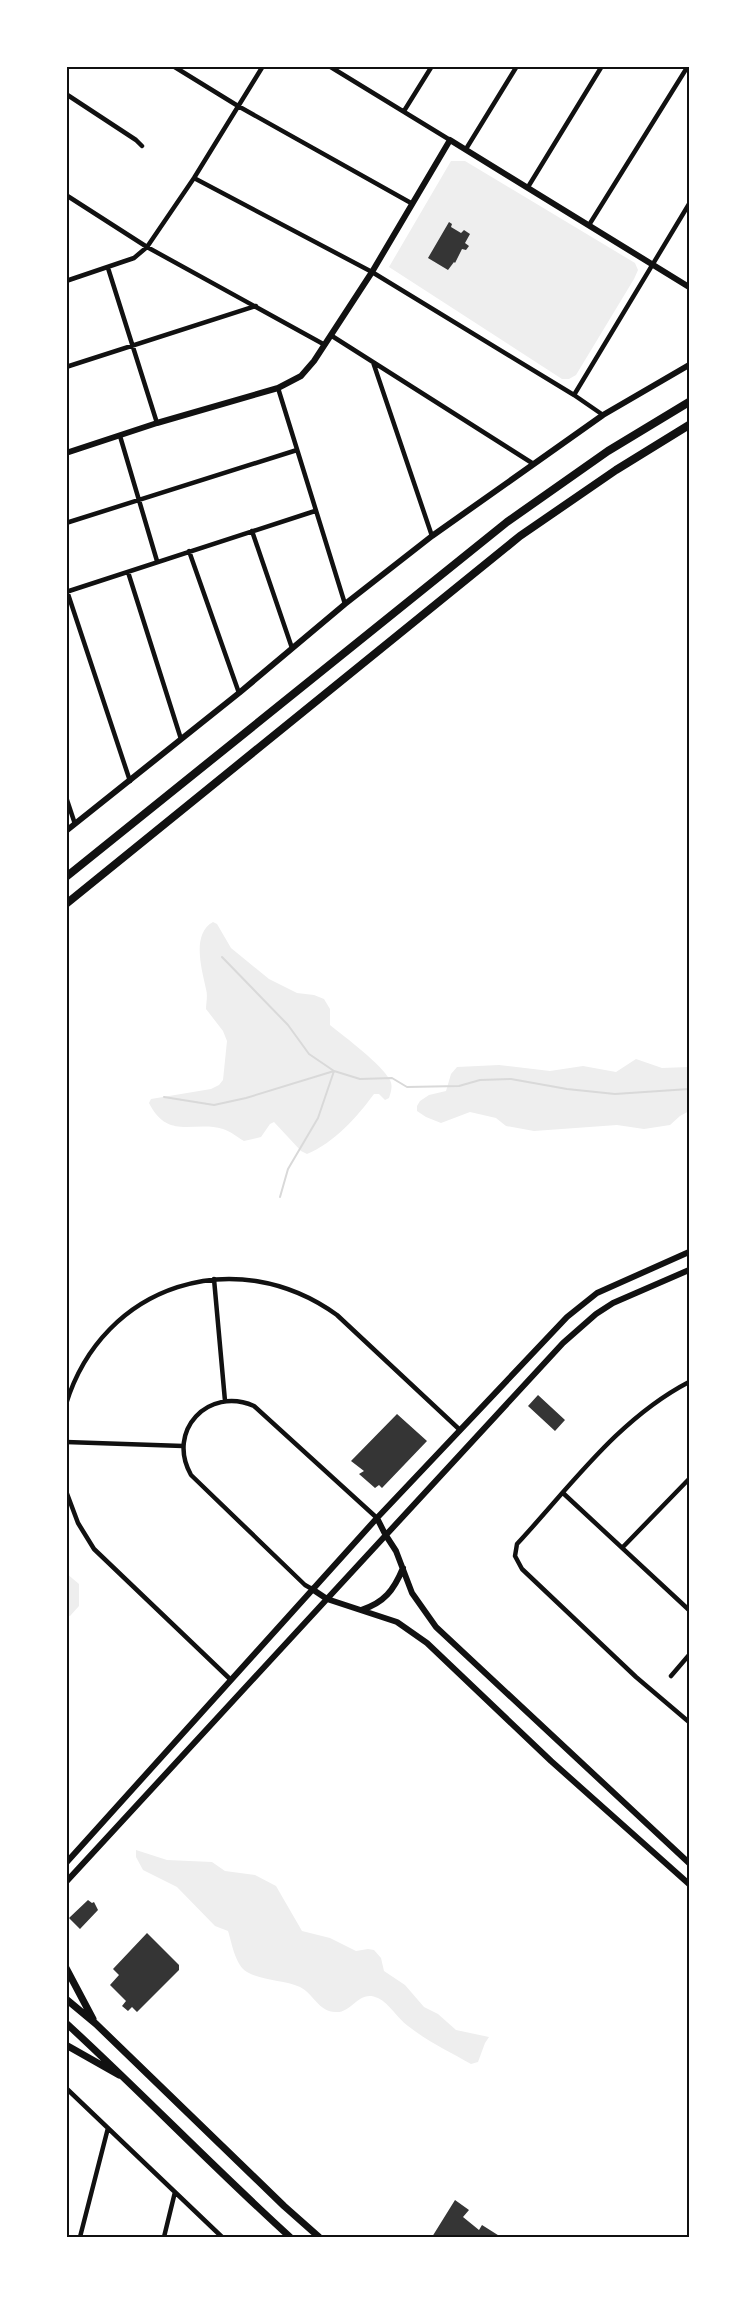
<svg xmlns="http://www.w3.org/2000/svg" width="755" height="2303" font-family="Poppins,sans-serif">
<rect width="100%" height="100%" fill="#fff"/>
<path fill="#eee" d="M451 161H465L635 263 638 270 634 279 576 375 569 379H562L389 267Z
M213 922 217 924 231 948 269 979 297 993 314 995 324 999 330 1009V1025C345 1037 381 1064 390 1080 393 1086 391 1092 389 1098L385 1100 379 1094H374C357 1117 334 1143 307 1154L301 1151 274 1122 270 1124 261 1137 244 1141C237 1137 230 1131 223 1129 194 1120 168 1141 149 1103L151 1099 211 1089 219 1085 223 1080 227 1041 223 1031 206 1009C206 1003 208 996 206 989 202 970 191 934 213 922Z
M636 1059 662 1068 689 1067V1111L680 1116 670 1125 644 1129 617 1125 534 1131 506 1126 496 1118 470 1112 441 1123 426 1117 417 1111V1106L420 1101 429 1095 446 1091 451 1074 457 1067 499 1065 550 1071 583 1066 616 1072Z
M66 1573 79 1584V1606L70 1616H66Z
M136 1850 167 1860 212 1862 225 1871 255 1875 276 1886 302 1931 330 1938 356 1951 368 1949 374 1950 381 1958 384 1971 405 1985 424 2007 438 2014 456 2030 489 2037 485 2043 478 2062 471 2064C450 2052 427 2041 408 2026 397 2018 390 2004 378 1998 359 1989 353 2012 337 2012 319 2013 314 1994 300 1987 284 1980 262 1981 247 1972 235 1965 232 1943 228 1931L215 1926 177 1887 143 1870 136 1857Z"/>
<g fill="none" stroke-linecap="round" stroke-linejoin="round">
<path stroke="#d9d9d9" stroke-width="2" d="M222 957 288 1025 309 1054 334 1071 360 1079 392 1078 407 1087 459 1086 480 1080 511 1079 567 1089 615 1094 689 1089
M164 1097 214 1105 246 1098 334 1071
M280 1197 288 1169 318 1118 334 1071"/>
</g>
<path fill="#353535" d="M449 222 452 224 451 227 461 233 464 230 470 234 465 243 469 246 466 250 462 249 455 263 454 262 448 270 428 258Z
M538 1395 565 1420 555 1431 528 1406Z
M397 1414 427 1441 382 1488 379 1485 375 1488 359 1474 364 1471 351 1461Z
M88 1900 92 1903 94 1902 98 1910 80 1929 69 1918Z
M147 1933 179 1965V1970L137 2012 132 2007 128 2011 122 2006 126 2001 110 1985 119 1975 113 1969Z
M455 2200 469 2210 463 2217 479 2230 482 2225 501 2237H432Z"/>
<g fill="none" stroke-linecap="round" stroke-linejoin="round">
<path stroke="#111" stroke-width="4.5" d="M173 66 238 106 411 203
M329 66 450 140
M66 94 136 140 142 146
M404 111 432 66
M466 149 517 66
M194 178 372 272 574 395 603 415
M528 187 602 66
M66 195 147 247 325 345
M589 225 688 66
M108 268 157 423
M66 281 134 258 147 247 194 178 263 66
M332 336 532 463
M373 362 432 536
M66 367 256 306
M278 388 345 604
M574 395 689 204
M120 436 157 561
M66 523 297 450
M252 531 292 648
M189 551 239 693
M128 572 181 739
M67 591 130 781
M66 592 315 511
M66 797 75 824
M214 1279 225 1401
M689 1382C618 1419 571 1486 517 1544L515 1556 522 1569 636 1677 689 1722
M66 1404C103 1284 236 1242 337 1315L460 1430
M66 1442 183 1446
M66 1491 78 1523 94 1549 231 1680
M563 1493 689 1610
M622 1548 689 1479
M312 1589 305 1585 191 1475C166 1431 208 1386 254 1406L377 1518
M671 1676 689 1655
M66 2088 222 2237
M80 2237 108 2128
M164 2237 175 2192"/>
<path stroke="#111" stroke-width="6" d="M66 453 157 423 278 388 301 376 314 361 372 272 450 140 689 287
M66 831 239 693 345 604 432 536 603 415 689 365
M377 1518 385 1534 396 1551 412 1593 436 1627 689 1863
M312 1589 327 1599 397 1622 427 1643 551 1761 689 1884
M361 1610C384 1603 394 1590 403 1568
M66 1863 377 1518 567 1317 597 1293 689 1252
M66 1882 563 1343 596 1314 613 1303 689 1270"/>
<path stroke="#111" stroke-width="7" d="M66 1968 93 2019
M66 1999 96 2024 284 2206 319 2237
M66 2023C142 2093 213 2167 290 2237
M66 2045 119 2075"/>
<path stroke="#111" stroke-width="8" d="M66 877 507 522 608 451 689 402
M66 904 520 536 616 470 689 425"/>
</g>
<rect width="755" height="2303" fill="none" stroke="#ffffff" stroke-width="135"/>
<rect x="68" y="68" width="620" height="2168" fill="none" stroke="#111" stroke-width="2"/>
</svg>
